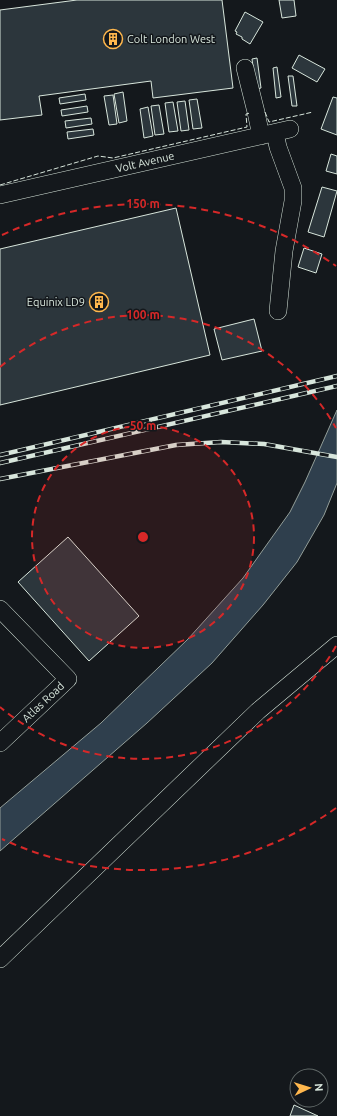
<svg xmlns="http://www.w3.org/2000/svg" width="337" height="1116" font-family="Ubuntu,sans-serif">
<rect width="100%" height="100%" fill="#14181c"/>
<path fill="#2f3f4d" stroke="#939e99" d="M337 410V483L324 515 297 562 263 605 212 663 147 723 0 851V808L101 723 188 639 243 578 290 512 305 482Z"/>
<path fill="#2c363c" stroke="#d8e6dc" d="M77 0H222L233 88 153 98 151 81 39 96 42 115 0 120V10Z
M279 0H294L296 16 282 18Z
M245 12 263 22 250 44 242 39V37L236 34 237 32 235 31Z
M299 55 325 69 317 82 292 68Z
M257 58 261 88 256 89 252 59Z
M277 67 281 97 276 98 273 68Z
M288 76H293L297 106H292Z
M123 92 127 121 119 123 114 94Z
M85 94 86 100 60 104 59 98Z
M113 95 117 124 109 125 104 96Z
M333 97 337 98V135L321 129Z
M197 99 202 128 193 129 189 100Z
M185 101 189 130 181 131 177 102Z
M173 102 178 131 169 132 165 103Z
M159 105 164 134 155 135 151 106Z
M87 106 88 112 62 116 61 110Z
M148 107 153 136 144 138 140 109Z
M91 118 92 124 66 128 65 121Z
M93 129 94 135 68 139 67 132Z
M331 154 337 156V174L326 171Z
M322 187 337 191 324 237 308 232Z
M176 208 210 355 0 405V249Z
M304 248 322 254 316 273 298 267Z
M254 319 262 351 222 360 214 329Z
M68 537 139 616 89 661 18 582Z
M294 1105 318 1116H290Z"/>
<g fill="none" stroke-linecap="round" stroke-linejoin="round">
<defs>
<path id="minor" d="M245 68 256 112 261 136
M275 133 278 147 293 188V201L284 251 278 311
M0 195 290 129
M0 609 68 679 0 743
M0 959 258 711 337 645"/>
</defs>
<use href="#minor" stroke="#d8e6dc" stroke-width="18"/>
<use href="#minor" stroke="#14181c" stroke-width="17"/>
<defs>
<path id="rail" d="M0 455 337 376
M0 463 337 386
M0 479 176 445 221 442 264 444 337 457"/>
</defs>
<use href="#rail" stroke="#d8e6dc" stroke-width="4.5"/>
<use href="#rail" stroke="#14181c" stroke-width="3" stroke-dasharray="9" stroke-linecap="butt"/>
<path stroke="#d8e6dc" stroke-width="1" stroke-dasharray="5 2" stroke-linecap="butt" d="M265 112 269 122 313 112
M0 185 98 156 113 158 247 127 246 114 250 113"/>
</g>
<circle cx="143" cy="537" r="111" fill="#d62828" fill-opacity=".12"/>
<g fill="none" stroke="#d62828" stroke-width="2" stroke-dasharray="7 5">
<circle cx="143" cy="537" r="111"/>
<path d="M336 646A222 222 0 0 1 0 707M0 367A222 222 0 0 1 336 428"/>
<path d="M336 808A333 333 0 0 1 2 839M2 235A333 333 0 0 1 336 266"/>
</g>
<defs>
<symbol id="building-ring" viewBox="-11 -11 22 22"><circle r="9.5" fill="#14181c" stroke="#ffb74d" stroke-width="1.5"/><path d="M-4-6H4V6H1V3H-1V6H-4ZM-2.5-4.3h1.7v1.8h-1.7ZM.8-4.3h1.7v1.8H.8ZM-2.5-1h1.7V.8h-1.7ZM.8-1h1.7V.8H.8Z" fill="#ffb74d"/></symbol>
</defs>
<g fill-rule="evenodd">
<use href="#building-ring" x="102" y="28" width="22" height="22"/>
<use href="#building-ring" x="88" y="291" width="22" height="22"/>
</g>
<g text-anchor="middle" stroke-width="3" stroke-linejoin="round" paint-order="stroke">
<g font-size="11" fill="#d8e6dc" stroke="#14181c" text-anchor="start">
<text x="127" y="43">Colt London West</text>
<text x="85" y="306" text-anchor="end">Equinix LD9</text>
</g>
<g font-size="11" fill="#d8e6dc" stroke="#14181c">
<text transform="translate(145 162) rotate(-13)" y="4">Volt Avenue</text>
<text transform="translate(43 702) rotate(-43)" y="4">Atlas Road</text>
</g>
</g>
<circle cx="143" cy="537" r="6" fill="#d62828" stroke="#14181c" stroke-width="2"/>
<g font-size="12" text-anchor="middle" font-weight="bold" fill="#d62828" stroke="#14181c" stroke-width="3" stroke-linejoin="round" paint-order="stroke">
<text x="143" y="208">150 m</text>
<text x="143" y="319">100 m</text>
<text x="143" y="430">50 m</text>
</g>
<g transform="translate(309 1088) rotate(86)"><circle r="19" fill="#14181c" stroke="#626a69"/>
<path d="M0-3L7 15L0 10L-7 15Z" fill="#ffb74d"/>
<text y="-6" font-size="11" font-weight="bold" text-anchor="middle" fill="#d8e6dc">N</text>
</g>
</svg>
